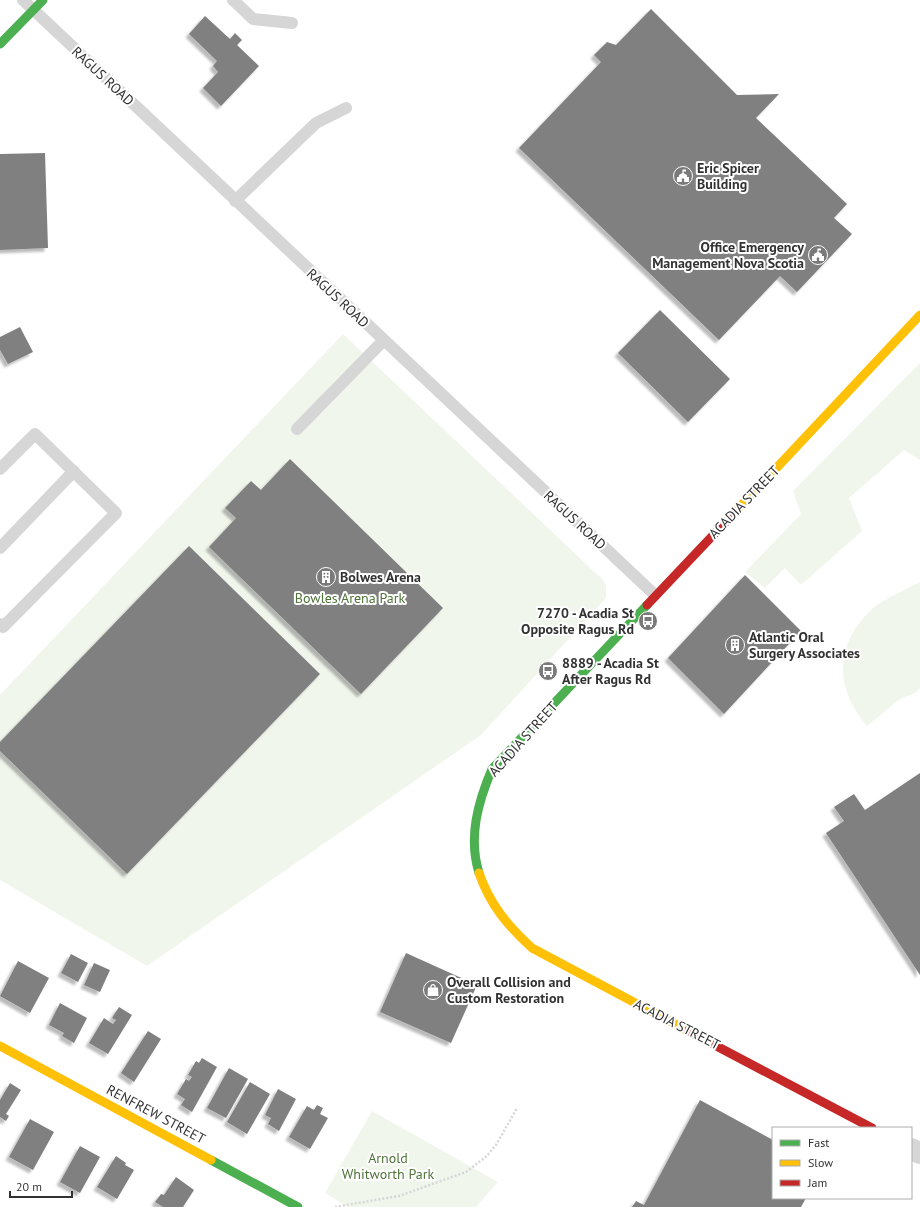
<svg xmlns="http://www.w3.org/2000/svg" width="920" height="1207" font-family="'PT Sans',sans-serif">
<defs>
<filter id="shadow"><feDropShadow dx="-3.5" dy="3.5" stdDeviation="1" flood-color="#0004"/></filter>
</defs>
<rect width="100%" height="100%" fill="#fff"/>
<path fill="#f1f6ed" d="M343 334 603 580 606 585V598L481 735 147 966 0 880V695Z
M920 363V460L904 450 849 498 862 531 801 585 785 568 765 588 745 572 801 514 793 491Z
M920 582V688L915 693 900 699 867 726C834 687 834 645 872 609 882 600 907 589 920 582Z
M372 1111 498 1182 476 1207H348L325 1193Z"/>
<path fill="#808080" filter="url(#shadow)" d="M651 9 737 95 779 94 756 118 847 204 834 218 852 234 797 292 780 276 719 340 519 148 601 62 594 55 607 42 616 45Z
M205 16 230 39 235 33 242 40 237 45 259 66 221 106 203 88 218 72 213 66 217 61 189 34Z
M45 153 48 248 0 250V154Z
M660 310 730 379 688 422 618 353Z
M20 327 33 352 8 364 0 350V337Z
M290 459 443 608 361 694 209 547 236 518 225 508 251 481 261 490Z
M189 546 320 674 127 874 0 751V742Z
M745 575 801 631 724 714 668 658Z
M920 773V975L826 833 844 821 834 807 854 794 865 810Z
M406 953 477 985 451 1043 380 1012Z
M71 954 88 963 78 982 61 973Z
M18 961 49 978 30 1013 0 996Z
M94 963 110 970 100 992 84 985Z
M60 1003 87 1018 74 1043 62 1036 64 1033 49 1025Z
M119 1007 132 1015 108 1054 89 1043 104 1018 113 1024 116 1020 112 1018Z
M148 1031 161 1039 134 1082 121 1073Z
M202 1058 217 1067 192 1112 181 1105 185 1099 177 1094 186 1079 189 1081 192 1077 188 1075 196 1061 199 1063Z
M229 1068 248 1079 226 1118 207 1108Z
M250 1082 270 1094 247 1134 227 1122Z
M10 1083 21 1090 6 1114 9 1116 6 1121 0 1117V1100Z
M278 1089 296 1099 279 1131 268 1124 271 1118 265 1115Z
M700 1100 773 1140V1198H806L801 1207H632L636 1201 644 1205Z
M317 1105 323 1108 320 1114 328 1118 310 1149 289 1137 307 1106 314 1110Z
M30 1119 54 1132 33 1170 9 1157Z
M80 1146 100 1157 80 1193 60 1182Z
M116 1156 126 1163 125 1165 134 1170 117 1199 97 1187Z
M176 1177 194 1190 183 1207H163L155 1202 161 1194 164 1195Z"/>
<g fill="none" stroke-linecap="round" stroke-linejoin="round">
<path stroke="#d6d6d6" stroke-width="2.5" stroke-dasharray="2 2" stroke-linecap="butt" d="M335 1207 399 1196 466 1172 487 1156 496 1145 517 1108"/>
<path stroke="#d6d6d6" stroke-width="12" d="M23 0 655 595
M233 0 253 19 292 23
M235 201 316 123 346 108
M297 429 383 341
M0 469 35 434 116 513 3 627 0 624
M0 548 74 471"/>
<path stroke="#d6d6d6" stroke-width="22" d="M911 1149 920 1153"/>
<path stroke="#4caf50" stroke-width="9" d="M0 44 43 0
M479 873C468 837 478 802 492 769L647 605
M211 1160 298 1207"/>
<path stroke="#ffc107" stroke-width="9" d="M736 511 920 315
M479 873C490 905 508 926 532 948L688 1031
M0 1046 211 1160"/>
<path stroke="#c62828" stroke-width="9" d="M647 605 736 511
M688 1031 872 1128"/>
</g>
<defs>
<symbol id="civic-disc" viewBox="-11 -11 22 22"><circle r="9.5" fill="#7a7a7a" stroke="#fff"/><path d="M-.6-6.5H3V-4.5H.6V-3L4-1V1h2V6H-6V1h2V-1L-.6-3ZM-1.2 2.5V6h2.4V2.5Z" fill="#fff"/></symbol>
<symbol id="building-disc" viewBox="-11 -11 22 22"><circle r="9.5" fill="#7a7a7a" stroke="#fff"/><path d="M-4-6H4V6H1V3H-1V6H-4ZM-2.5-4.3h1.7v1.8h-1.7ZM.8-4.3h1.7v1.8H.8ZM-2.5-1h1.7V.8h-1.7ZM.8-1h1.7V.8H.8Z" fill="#fff"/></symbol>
<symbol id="bus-disc" viewBox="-11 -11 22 22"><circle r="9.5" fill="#7a7a7a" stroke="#fff"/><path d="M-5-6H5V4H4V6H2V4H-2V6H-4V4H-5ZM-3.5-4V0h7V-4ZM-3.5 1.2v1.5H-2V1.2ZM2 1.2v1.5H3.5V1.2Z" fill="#fff"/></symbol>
<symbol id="shop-disc" viewBox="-11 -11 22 22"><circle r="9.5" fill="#7a7a7a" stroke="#fff"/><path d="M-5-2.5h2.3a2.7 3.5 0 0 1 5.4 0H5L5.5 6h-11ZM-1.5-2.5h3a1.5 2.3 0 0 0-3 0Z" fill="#fff"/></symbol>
</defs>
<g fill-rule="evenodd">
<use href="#civic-disc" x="672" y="165" width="22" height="22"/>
<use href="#civic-disc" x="807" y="244" width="22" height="22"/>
<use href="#building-disc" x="315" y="566" width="22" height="22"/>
<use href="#bus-disc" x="637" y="610" width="22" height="22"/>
<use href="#building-disc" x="724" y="634" width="22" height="22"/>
<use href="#bus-disc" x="537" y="660" width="22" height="22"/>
<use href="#shop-disc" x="422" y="979" width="22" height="22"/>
</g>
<g text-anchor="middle" stroke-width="4" stroke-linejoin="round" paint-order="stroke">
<g font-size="14" fill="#323232" stroke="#fff">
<text transform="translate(103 76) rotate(43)" y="5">RAGUS ROAD</text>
<text transform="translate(338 298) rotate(43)" y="5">RAGUS ROAD</text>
<text transform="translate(744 502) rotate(-46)" y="5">ACADIA STREET</text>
<text transform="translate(575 520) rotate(43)" y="5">RAGUS ROAD</text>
<text transform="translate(523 739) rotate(-48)" y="5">ACADIA STREET</text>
<text transform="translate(677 1024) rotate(27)" y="5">ACADIA STREET</text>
<text transform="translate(156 1114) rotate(28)" y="5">RENFREW STREET</text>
</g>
<g font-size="14" font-weight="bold" fill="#323232" stroke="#fff" text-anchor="start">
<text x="697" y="173">Eric Spicer<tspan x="697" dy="16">Building</tspan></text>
<text x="804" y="252" text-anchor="end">Office Emergency<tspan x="804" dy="16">Management Nova Scotia</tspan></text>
<text x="340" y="582">Bolwes Arena</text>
<text x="634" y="618" text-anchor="end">7270 - Acadia St<tspan x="634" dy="16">Opposite Ragus Rd</tspan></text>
<text x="749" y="642">Atlantic Oral<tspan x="749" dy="16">Surgery Associates</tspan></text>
<text x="562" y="668">8889 - Acadia St<tspan x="562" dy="16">After Ragus Rd</tspan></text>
<text x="447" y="987">Overall Collision and<tspan x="447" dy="16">Custom Restoration</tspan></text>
</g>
<g font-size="14" fill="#507339" stroke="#fff">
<text x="350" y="603">Bowles Arena Park</text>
<text x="388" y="1163">Arnold<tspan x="388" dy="16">Whitworth Park</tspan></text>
</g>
</g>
<rect x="772" y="1127" width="140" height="72" fill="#ffffff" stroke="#adadad"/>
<rect x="780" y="1140" width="20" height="6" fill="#4caf50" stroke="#adadad"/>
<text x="808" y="1147" font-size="12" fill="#323232">Fast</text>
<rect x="780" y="1160" width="20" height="6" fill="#ffc107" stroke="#adadad"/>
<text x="808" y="1167" font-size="12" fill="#323232">Slow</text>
<rect x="780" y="1180" width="20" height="6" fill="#c62828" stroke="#adadad"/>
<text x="808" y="1187" font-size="12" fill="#323232">Jam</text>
<path d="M10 1191v6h62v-6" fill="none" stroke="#323232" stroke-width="2"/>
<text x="16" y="1191" font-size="12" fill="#323232" stroke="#ffffff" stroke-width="3" paint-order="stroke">20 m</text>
</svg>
